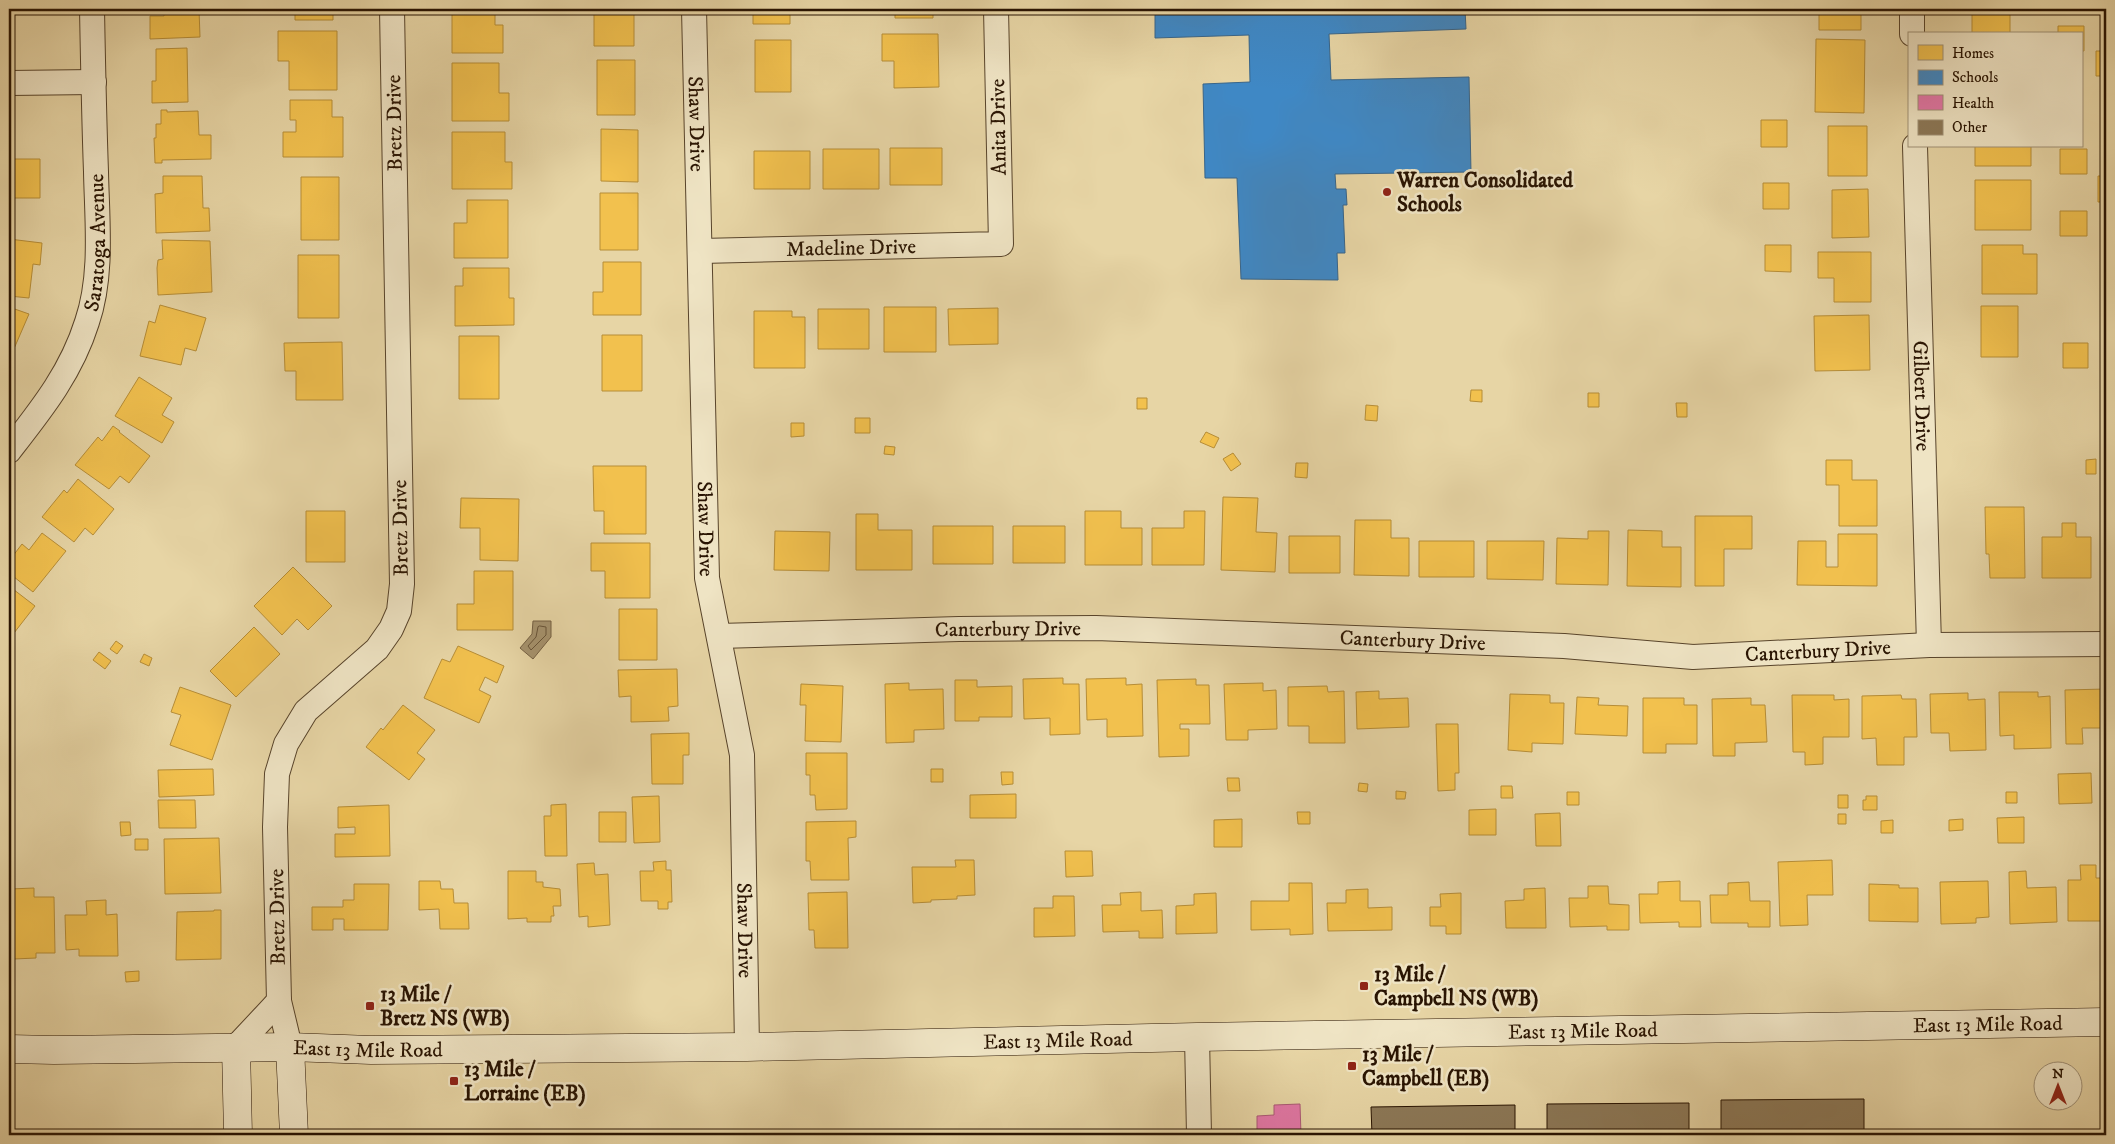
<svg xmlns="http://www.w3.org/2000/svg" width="2115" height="1144" font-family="'IM FELL DW Pica',serif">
<rect width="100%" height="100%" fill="#e7d5a5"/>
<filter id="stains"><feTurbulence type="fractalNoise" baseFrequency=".004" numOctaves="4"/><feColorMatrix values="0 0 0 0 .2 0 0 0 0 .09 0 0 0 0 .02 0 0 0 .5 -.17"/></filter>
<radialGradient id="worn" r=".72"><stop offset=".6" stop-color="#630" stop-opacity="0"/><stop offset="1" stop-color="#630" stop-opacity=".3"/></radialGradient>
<path fill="#a6936e" stroke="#746043" d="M533 621H551V637L533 659 520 648 532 634Z"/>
<path fill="#f2c14e" stroke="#b68d37" d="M164 9H199L200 37 150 39V16H164Z
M295 9H333V20H295Z
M452 9H495V25H503V53H452Z
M594 9H634V46H594Z
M753 9H790V24H753Z
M895 9H933V18H895Z
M1819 9H1861V30H1819Z
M1972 9H2010V34H1972Z
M2093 9H2106V11H2093Z
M2058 26H2084V51H2081V34H2058Z
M278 31H337V90H289V61H278Z
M882 34H938L939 87 894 88V61H882Z
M1816 39 1865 40 1864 113 1815 112Z
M755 40H791V92H755Z
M187 48 188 102 152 103V81H156V49Z
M2096 51H2106V76H2096Z
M597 60H635V115H597Z
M452 63H499V93H509V121H452Z
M290 100H332V117H343V157H283V132H296V120H290Z
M161 110H167V112L198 111 199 135H211V159L162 160V163H155L154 138H156V124H161Z
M1761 120H1787V147H1761Z
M1828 126H1867V176H1828Z
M601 129 638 130V182L601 181Z
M452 132H505V162H512V189H452Z
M1975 146H2031V166H1975Z
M890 148H942V185H890Z
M823 149H879V189H823Z
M2060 149H2087V174H2060Z
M754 151H810V189H754Z
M9 159H40V198H9Z
M163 176H202L203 208H209L210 231 156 233 155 194 163 193Z
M2098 176H2106V202H2098Z
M301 177H339V240H301Z
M1975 180H2031V230H1975Z
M1763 183H1789V209H1763Z
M1868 189 1869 237 1832 238V190Z
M600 193H638V250H600Z
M467 200H508V258H454V223H467Z
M2060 211H2087V236H2060Z
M9 239 42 243 40 265 33 264 29 298 9 296Z
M162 240 210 241 212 292 158 295 157 268 158 260 163 259Z
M2102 243H2106V268H2102Z
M1765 245H1791V272L1765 271Z
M1982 245H2023V254H2037V294H1982Z
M1818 252H1871V302H1834V278H1818Z
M298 255H339V318H298Z
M603 262H641V315H593V292H603Z
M463 268H509V298H514V325L455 326V286H463Z
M160 305 206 318 196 351 185 348 181 365 140 356 149 321 155 323Z
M1981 306H2018V357H1981Z
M9 307 29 314 13 351 9 349Z
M884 307H936V352H884Z
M998 308V344L949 345 948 309Z
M818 309H869V349H818Z
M754 311H792V317H805V368H754Z
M1869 315 1870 370 1815 371 1814 316Z
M602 335H642V391H602Z
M459 336H499V399H459Z
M342 342 343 400H296V371H285L284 343Z
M2063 343H2088V368H2063Z
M139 377 172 398 162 415 174 422 162 443 115 416Z
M1471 390H1482V402L1470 401Z
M1588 393H1599V407H1588Z
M1137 398H1147V409H1137Z
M1676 403H1687V417H1677Z
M1366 405 1378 406 1377 421 1365 420Z
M855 418H870V433H855Z
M791 423H804V436L791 437Z
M113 426 120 431 119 432 150 456 129 483 120 476 109 489 75 465 98 437 102 441Z
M1206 432 1219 438 1214 448 1200 442Z
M885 446 895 447 894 455 884 454Z
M1233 453 1241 464 1231 471 1223 459Z
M2096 459V474H2086V460Z
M1826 460H1852V480H1877V526H1839V485H1826Z
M1296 463H1308L1307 478 1295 477Z
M593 466H646V534H604V511H594Z
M2104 468H2106V480H2104Z
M78 479 114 509 93 535 85 528 74 542 42 517 64 490 67 493Z
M1223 497 1258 498 1256 532 1277 533 1275 572 1221 570Z
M461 498 519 499 518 561 480 560V528H460Z
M1985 507H2024L2025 578H1990L1989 554H1986Z
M306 511H345V562H306Z
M1085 511H1121V528H1142V565H1085Z
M1184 511H1205L1204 565H1152V528H1184Z
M856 514H878V530H912V570H856Z
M1695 516H1752V549H1724V586H1695Z
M1355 520H1391V538H1409V576L1354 575Z
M2062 523H2076V537H2091V578H2042V537H2062Z
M933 526H993V564H933Z
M1013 526H1065V563H1013Z
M1628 530 1662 531V547H1681V587L1627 586Z
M775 531 830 532 829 571 774 570Z
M1588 531H1609L1608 585 1556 584 1557 538 1588 539Z
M42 533 66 551 33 592 9 573V561L22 544 29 550Z
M1838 534H1877V586L1797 585 1798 541H1826V567H1838Z
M1289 536H1340V573H1289Z
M1419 541H1474V577H1419Z
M1487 541H1544L1543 580 1487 579Z
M591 543H650V598H605V571H591Z
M2103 544H2106V583H2103Z
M293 567 332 606 308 630 297 619 282 635 254 606Z
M474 571H513V630H457V604H474Z
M9 586 35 606 14 633 9 629Z
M619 609H657V660H619Z
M254 627 280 654 236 697 210 671Z
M116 641 123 646 117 654 110 649Z
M458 646 504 666 497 683 485 677 479 690 491 696 479 723 424 698 442 659 450 662Z
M99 652 111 661 105 669 93 660Z
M144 654 152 658 149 666 140 662Z
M677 669 678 706 668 707 669 721 631 722V696L619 697 618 670Z
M1063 678V684H1079L1080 734 1050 735V718L1024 719 1023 679Z
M1126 678V685L1142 684 1143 736 1107 737V719L1087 720 1086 679Z
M1196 679V685H1209L1210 724H1180V729H1189V756L1159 757 1157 680Z
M955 680H977V687L1012 686V717H979V721H955Z
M909 683V690L943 689 944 729 914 730V742L886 743 885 684Z
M1263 683V691L1276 690 1277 729 1248 730V740H1226L1224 684Z
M801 684 843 686 841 742 805 741 806 705H800Z
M1327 686 1328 692 1344 691 1345 743H1309V726H1288V687Z
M180 687 231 705 212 760 170 745 181 715 171 712Z
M2106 689V728H2082L2083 744H2066L2065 690Z
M1379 691V699L1408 698 1409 727 1357 729 1356 692Z
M1999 692H2038V697L2050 696 2051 748 2014 749V735L2000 736Z
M1968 693V700L1985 699 1986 750 1950 751 1949 733H1931L1930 694Z
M1510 694 1550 695V703H1564L1563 744 1532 743V752L1508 750Z
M1792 695H1834V700L1849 699V737H1823V764L1805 765V752H1793Z
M1901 695 1902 699H1916L1917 737H1904V765H1877L1876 738 1862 739V696Z
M1577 697 1599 698 1598 705 1628 706 1627 736 1575 734Z
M1643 698H1684V705H1697V744H1666V753H1643Z
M1751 698V705H1765L1767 742 1735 743V756H1713L1712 699Z
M403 705 435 730 417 753 425 759 409 780 366 747 381 728 383 730Z
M1436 724H1458L1459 773H1455V790L1438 791Z
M689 733V755H683V784H652L651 734Z
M806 753H847V809L816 810 815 795H810V775H806Z
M213 769 214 795 159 797 158 770Z
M931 769H943V782H931Z
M1001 772H1013V784L1002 785Z
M2091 773 2092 803 2059 804 2058 774Z
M1227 778H1239L1240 791H1228Z
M1359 783 1368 784 1367 792 1358 791Z
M1501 786H1512L1513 798H1501Z
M2102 786H2106V802H2102Z
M1396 791 1406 792 1405 799H1396Z
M1567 792H1579V805H1567Z
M2006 792H2017V803H2006Z
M1016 794V818H970V795Z
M1838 795H1848V808H1838Z
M659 796 660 842 634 843 632 797Z
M1866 796H1877V810H1863V800H1866Z
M158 800H195L196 828H159Z
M566 804 567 856H545L544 816H551V805Z
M389 805 390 856 335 857V834H355V827L338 828V807Z
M1496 809V835H1469V810Z
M599 812H626V842H599Z
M1297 812H1310V824H1298Z
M1560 813 1561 846H1536L1535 814Z
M1838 814H1846V824H1838Z
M2024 817V843H1998L1997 818Z
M1242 819V847H1214V820Z
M1963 819V830L1949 831V820Z
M1893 820V833H1881V821Z
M856 821V837L848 838 849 880H811L810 861H806V822Z
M120 822H130L131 835 121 836Z
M219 838 221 893 165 894 164 839Z
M135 839H148V850H135Z
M1065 851H1092L1093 876 1066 877Z
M955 860H974L975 895 957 896V899L931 900V902L913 903 912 867H956Z
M1832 860 1833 895H1807L1808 925 1780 926 1778 862Z
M666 861V870H671L672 902H668V909H658V901H641L640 871H654L653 862Z
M594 863 595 875 608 874 610 925 588 927V916L579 917 577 864Z
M2080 865H2096V878H2106V921H2068V880H2081Z
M508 871H536V882H543V887L560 889 561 906H553L554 916H551V922H527V918L508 919Z
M2026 871 2027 888 2056 887 2057 922 2010 924 2009 872Z
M419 881H440L441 889H453L454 903H468L469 929H440L439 909 419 910Z
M1680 881V901H1700L1701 927H1679V922L1640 923 1639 894H1658V882Z
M1988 881 1989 917 1976 918V923L1941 924 1940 882Z
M1749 882 1750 901H1770V927H1748V923H1711L1710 895H1728V883Z
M1289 883H1312L1313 934 1290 935V929L1251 930V901H1289Z
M354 884H389L388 930H344V919H333V930H312V907H343V900H354Z
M1869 884 1899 885V888H1918V922L1869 921Z
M1588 886H1608L1609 904 1629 905V930H1607V926L1570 927 1569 898H1588Z
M34 888V897H54L55 953H36V958L14 959V954H9L10 889Z
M1545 888 1546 928H1506L1505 901 1524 900V889Z
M1368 889V908L1392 907V930L1328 931 1327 903H1346V890Z
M847 892 848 948H815L814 930H809L808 893Z
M1141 892V911L1162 910 1163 938H1139V931L1103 932 1102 905H1121L1120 893Z
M1216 893 1217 933 1176 934V906L1194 905V894Z
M1461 893V934H1446V926H1430V907H1441L1440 894Z
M1053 896H1074L1075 936 1034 937V908H1053Z
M106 900V915L117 914 118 956H79V949L66 950 65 915H87L86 901Z
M214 910H221V959L176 960 177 912 214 911Z
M139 971V981L126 982 125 972Z"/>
<path fill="#3f88c5" stroke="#38658a" d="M1155 9H1465L1466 29 1329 34 1331 80 1469 77 1471 172 1335 174 1336 189H1346L1347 205H1343L1345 253H1337L1338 280 1241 279 1237 178H1205L1203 84 1250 82 1249 35 1155 38Z"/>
<path fill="#e377a8" stroke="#ab5976" d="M1300 1104 1301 1135H1257V1116L1274 1115V1105Z"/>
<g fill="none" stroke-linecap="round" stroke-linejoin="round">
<path stroke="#685438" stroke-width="1" d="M540 626 546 627V635L531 650 528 646 536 637 538 627Z"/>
</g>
<path fill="#8c7857" stroke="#291402" d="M1864 1099V1135H1721V1100Z
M1689 1103V1135H1547V1104Z
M1515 1105V1135H1372L1371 1107Z
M176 1134 200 1135H107H131Z"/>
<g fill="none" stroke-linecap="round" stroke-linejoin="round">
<defs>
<g id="street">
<path id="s1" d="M694 9 707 578 742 755 747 1047"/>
<path d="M1912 9V34"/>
<path d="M9 83 94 82"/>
<path id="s2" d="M1915 146 1929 645"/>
<path id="s3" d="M701 251 1001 244 996 9"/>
<path id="s4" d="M9 451C41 410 71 373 87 322 103 275 97 221 96 172 94 117 93 63 92 9"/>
<path id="s5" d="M719 636 959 629 1096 628 1564 646 1693 657 1929 645 2106 644"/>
<path d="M1197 1037 1199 1135"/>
<path d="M236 1047 279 1001"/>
<path d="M290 1047 279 1001 275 827 277 774 286 744 306 711 377 649 391 629 399 611 402 584 392 9"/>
</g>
<g id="secondary">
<path d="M236 1047 238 1135"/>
<path d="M290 1047 294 1135"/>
<path id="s6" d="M9 1049 54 1050 290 1047 371 1050 747 1047 1197 1037 2106 1022"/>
</g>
</defs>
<use href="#street" stroke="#58442b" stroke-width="26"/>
<use href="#secondary" stroke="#291402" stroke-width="29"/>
<use href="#street" stroke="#efe4c4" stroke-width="24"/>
<use href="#secondary" stroke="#efe4c4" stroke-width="28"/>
</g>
<g fill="#8f2418" stroke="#efe4c4" stroke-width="2">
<circle cx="1387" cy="192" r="5"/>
<rect x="1359" y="981" width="10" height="10" rx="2.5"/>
<rect x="365" y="1001" width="10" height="10" rx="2.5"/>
<rect x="1347" y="1061" width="10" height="10" rx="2.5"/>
<rect x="449" y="1076" width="10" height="10" rx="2.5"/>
</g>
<g text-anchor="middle" stroke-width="5" stroke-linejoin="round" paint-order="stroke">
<g font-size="21" fill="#291402" stroke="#efe4c4">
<text transform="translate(394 123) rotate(-91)" y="7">Bretz Drive</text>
<text dy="7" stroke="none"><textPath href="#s1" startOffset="115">Shaw Drive</textPath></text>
<text transform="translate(998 127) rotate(-91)" y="7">Anita Drive</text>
<text dy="7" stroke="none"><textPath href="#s4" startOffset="232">Saratoga Avenue</textPath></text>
<text dy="7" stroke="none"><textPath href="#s3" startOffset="150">Madeline Drive</textPath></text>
<text dy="7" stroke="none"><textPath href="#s2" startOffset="250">Gilbert Drive</textPath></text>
<text transform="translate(400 528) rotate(-91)" y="7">Bretz Drive</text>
<text dy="7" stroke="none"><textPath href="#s1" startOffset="520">Shaw Drive</textPath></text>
<text dy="7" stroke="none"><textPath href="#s5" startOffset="289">Canterbury Drive</textPath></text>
<text dy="7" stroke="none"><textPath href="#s5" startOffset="694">Canterbury Drive</textPath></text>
<text dy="7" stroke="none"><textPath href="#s5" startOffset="1100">Canterbury Drive</textPath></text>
<text transform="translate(277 917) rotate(-91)" y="7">Bretz Drive</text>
<text dy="7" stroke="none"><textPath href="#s1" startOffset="925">Shaw Drive</textPath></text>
<text dy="7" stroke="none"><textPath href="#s6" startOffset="1979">East 13 Mile Road</textPath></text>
<text dy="7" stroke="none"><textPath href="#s6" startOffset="1574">East 13 Mile Road</textPath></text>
<text dy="7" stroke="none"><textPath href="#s6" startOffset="1049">East 13 Mile Road</textPath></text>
<text dy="7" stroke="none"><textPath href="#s6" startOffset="359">East 13 Mile Road</textPath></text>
</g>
<g font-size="21" font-weight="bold" fill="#291402" stroke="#efe4c4" text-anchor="start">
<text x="1397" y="187">Warren Consolidated<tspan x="1397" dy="24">Schools</tspan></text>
<text x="1374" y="981">13 Mile /<tspan x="1374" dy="24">Campbell NS (WB)</tspan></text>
<text x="380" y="1001">13 Mile /<tspan x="380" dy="24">Bretz NS (WB)</tspan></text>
<text x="1362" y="1061">13 Mile /<tspan x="1362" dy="24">Campbell (EB)</tspan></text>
<text x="464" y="1076">13 Mile /<tspan x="464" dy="24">Lorraine (EB)</tspan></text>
</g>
</g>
<rect width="2115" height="1144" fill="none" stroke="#e7d5a5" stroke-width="30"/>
<rect x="10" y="10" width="2095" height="1124" fill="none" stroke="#291402" stroke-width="2.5"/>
<rect x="15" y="15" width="2085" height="1114" fill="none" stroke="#291402"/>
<rect x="1908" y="32" width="175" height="115" fill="#efe4c4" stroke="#a09176"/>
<rect x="1918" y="45" width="25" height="15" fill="#f2c14e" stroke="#a09176"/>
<text x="1952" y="58" font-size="15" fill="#291402">Homes</text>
<rect x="1918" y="70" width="25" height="15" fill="#3f88c5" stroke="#a09176"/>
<text x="1952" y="82" font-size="15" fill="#291402">Schools</text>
<rect x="1918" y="95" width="25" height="15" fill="#e377a8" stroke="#a09176"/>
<text x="1952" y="108" font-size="15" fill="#291402">Health</text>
<rect x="1918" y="120" width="25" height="15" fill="#8c7857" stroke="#a09176"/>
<text x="1952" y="132" font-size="15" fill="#291402">Other</text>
<g transform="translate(2058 1086)"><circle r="24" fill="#efe4c4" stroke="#a09176"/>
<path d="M0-4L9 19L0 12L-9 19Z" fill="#8f2418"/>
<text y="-8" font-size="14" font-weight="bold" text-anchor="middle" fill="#291402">N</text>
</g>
<rect width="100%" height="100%" filter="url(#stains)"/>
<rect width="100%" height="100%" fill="url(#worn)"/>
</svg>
